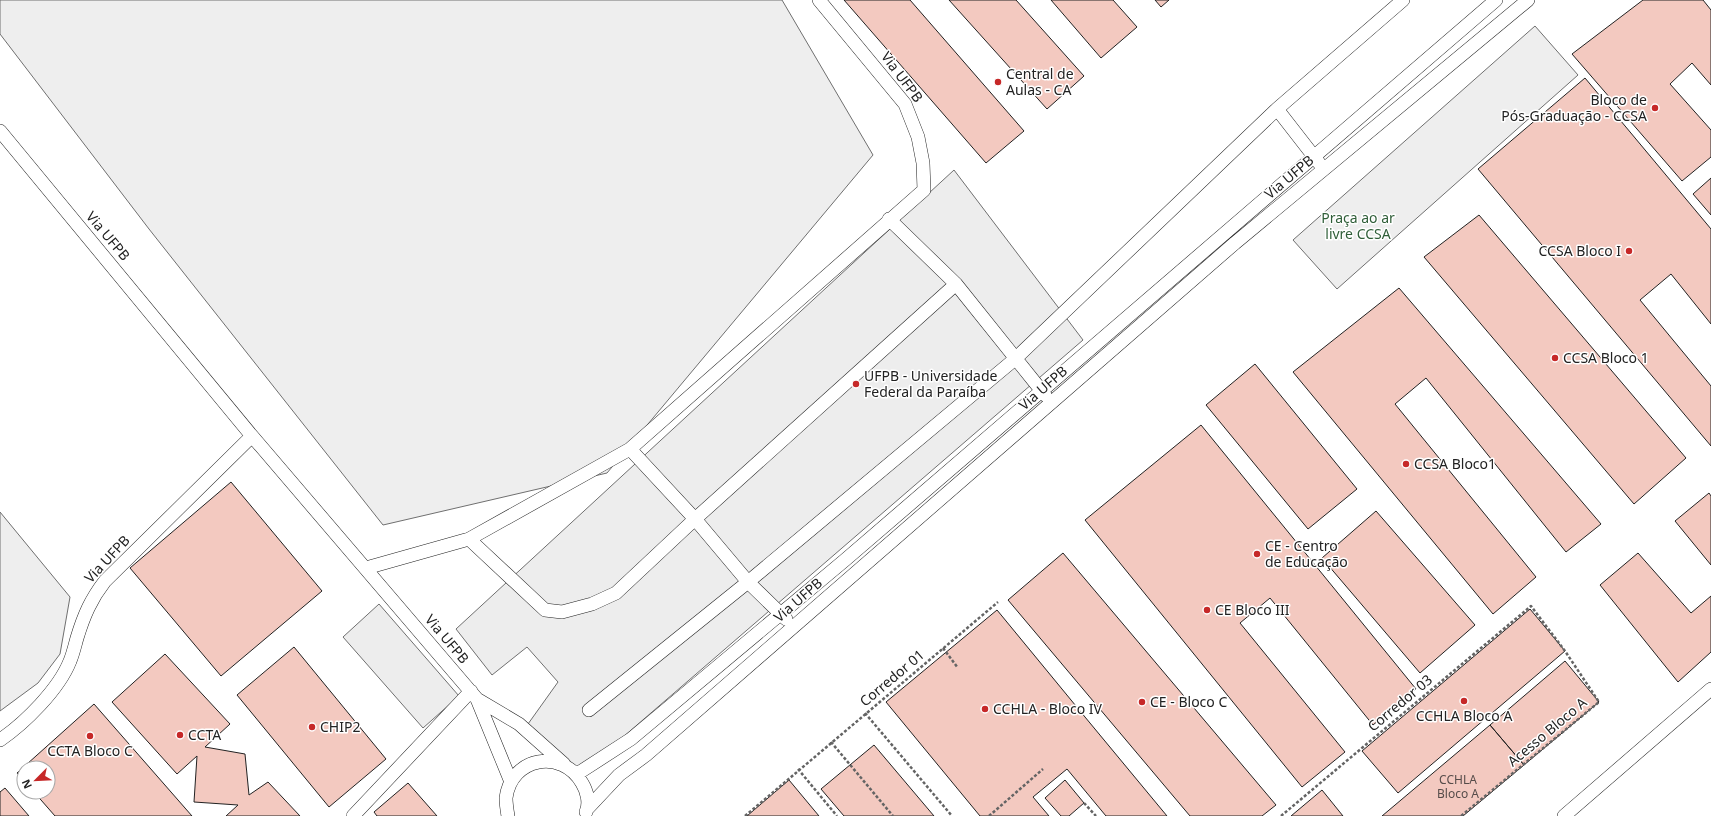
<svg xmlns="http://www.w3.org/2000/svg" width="1711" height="816" font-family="'Noto Sans',sans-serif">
<rect width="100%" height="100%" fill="#fff"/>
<path fill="#eee" stroke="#6f6f6f" d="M0 0H782L873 155 607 473 383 525 149 229 0 34Z
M1535 26 1578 75 1337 289 1293 240Z
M0 512 70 597 60 654 38 683 0 711Z"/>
<path fill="#ededed" stroke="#6f6f6f" d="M954 170 1083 340 615 744 575 768 528 724 558 682 527 647 492 675 456 629Z
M379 604 459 696 423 728 343 637Z"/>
<path fill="#f3c9c0" stroke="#222" d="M844 0H910L1024 131 986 163Z
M949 0H1016L1084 76 1047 109Z
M1051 0H1113L1137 27 1101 58Z
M1155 0H1169L1161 7Z
M1643 0H1703L1711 10V85L1692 63 1670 84 1711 130V157L1682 181 1572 54Z
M1585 78 1711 229V324L1671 274 1640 300 1711 386V446L1478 169Z
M1711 178V215L1693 194Z
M1479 215 1686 458 1634 504 1424 257Z
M1399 288 1601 524 1566 552 1426 378 1395 404 1536 577 1493 614 1293 372Z
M1255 364 1357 489 1308 529 1206 405Z
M1201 425 1416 689 1373 725 1270 598 1240 623 1345 752 1302 787 1085 520Z
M231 482 322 591 221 676 130 568Z
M1709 493 1711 496V565L1675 521Z
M1376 511 1475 625 1420 673 1322 558Z
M1063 553 1276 805 1262 816H1190L1008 600Z
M1638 553 1691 613 1711 596V652L1678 682 1600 585Z
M1530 609 1565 651 1398 793 1362 751Z
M997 610 1085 717 1167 816H1106L1067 769 1033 797 1049 816H980L886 702Z
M294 647 386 759 329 807 237 695Z
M165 654 230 724 205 747 245 754 249 795 268 782 300 816H226L238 805 194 802 197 756 177 774 112 702Z
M1565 661 1599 702 1524 765 1490 725Z
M94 704 192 816H55L34 792H48V768H24V781L17 773Z
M1490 725 1524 765 1463 816H1382Z
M874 745 934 816H844L821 789Z
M789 780 819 816H747Z
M1065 780 1084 803 1069 816H1061L1045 798Z
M408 783 437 816H377L374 812Z
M5 788 29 816H0V792Z
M1322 790 1343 816H1291Z"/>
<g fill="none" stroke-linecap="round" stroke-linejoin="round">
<defs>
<path id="service" d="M1277 109 1319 163
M0 131 252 436 477 699
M889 219 956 284 1045 395
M630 449 695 519 748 582 786 619
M469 539 545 610 562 612 592 604 616 593 695 519 956 284
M366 568 469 539 630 449 924 190 923 163 918 137 905 104 819 0
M589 710 748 582 1015 359 1277 109 1403 0
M0 740C25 723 59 689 70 661 73 654 75 645 77 638 84 615 91 599 105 581L252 436
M577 774 631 739 845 560 1496 0
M511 782 477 699 519 724 564 764
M588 808 619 775 646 755 1235 243 1528 0
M353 816 471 691
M508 816C507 810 506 803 506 798 511 757 562 748 582 783 587 791 590 803 586 812
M1564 816 1711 689"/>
</defs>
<use href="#service" stroke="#222" stroke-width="14"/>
<path stroke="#646464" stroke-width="2.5" stroke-dasharray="3 2" stroke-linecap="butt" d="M943 648 958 668
M865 713 952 816
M831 742 893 816
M798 769 837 816
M1084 803 1096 816
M745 816 998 602
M989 816 1043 769
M1281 816 1531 606 1565 651 1599 702 1461 816"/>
<use href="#service" stroke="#fff" stroke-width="13"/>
</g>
<g fill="#c62828" stroke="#fff" stroke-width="1.5">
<circle cx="998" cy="82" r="4"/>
<circle cx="1655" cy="108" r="4"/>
<circle cx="1629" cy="251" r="4"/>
<circle cx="1555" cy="358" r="4"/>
<circle cx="856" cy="384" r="4"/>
<circle cx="1406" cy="464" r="4"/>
<circle cx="1257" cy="554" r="4"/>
<circle cx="1207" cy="610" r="4"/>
<circle cx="1464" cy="701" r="4"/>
<circle cx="1142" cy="702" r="4"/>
<circle cx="985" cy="709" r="4"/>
<circle cx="312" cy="727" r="4"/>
<circle cx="180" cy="735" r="4"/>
<circle cx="90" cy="736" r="4"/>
</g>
<g text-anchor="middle" stroke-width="3" stroke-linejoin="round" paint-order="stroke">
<g font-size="12" fill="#564c4a">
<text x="1458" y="784">CCHLA<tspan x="1458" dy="14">Bloco A</tspan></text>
</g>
<g font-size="14" fill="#222" stroke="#fff" text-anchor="start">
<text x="1006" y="79">Central de<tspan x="1006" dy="16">Aulas - CA</tspan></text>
<text x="1647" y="105" text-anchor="end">Bloco de<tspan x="1647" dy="16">Pós-Graduação - CCSA</tspan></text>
<text x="1621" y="256" text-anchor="end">CCSA Bloco I</text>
<text x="1563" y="363">CCSA Bloco 1</text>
<text x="864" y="381">UFPB - Universidade<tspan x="864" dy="16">Federal da Paraíba</tspan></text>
<text x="1414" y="469">CCSA Bloco1</text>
<text x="1265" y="551">CE - Centro<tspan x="1265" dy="16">de Educação</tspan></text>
<text x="1215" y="615">CE Bloco III</text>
<text x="1150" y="707">CE - Bloco C</text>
<text x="993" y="714">CCHLA - Bloco IV</text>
<text x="1464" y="721" text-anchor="middle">CCHLA Bloco A</text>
<text x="320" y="732">CHIP2</text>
<text x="188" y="740">CCTA</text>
<text x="90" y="756" text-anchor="middle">CCTA Bloco C</text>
</g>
<g font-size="14" fill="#222" stroke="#fff">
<text transform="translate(902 77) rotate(53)" y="5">Via UFPB</text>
<text transform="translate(1289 177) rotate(-40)" y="5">Via UFPB</text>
<text transform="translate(108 236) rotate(50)" y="5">Via UFPB</text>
<text transform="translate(1043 388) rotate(-41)" y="5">Via UFPB</text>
<text transform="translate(107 559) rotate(-47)" y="5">Via UFPB</text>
<text transform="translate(798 600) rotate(-41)" y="5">Via UFPB</text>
<text transform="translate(447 639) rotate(50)" y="5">Via UFPB</text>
<text transform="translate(892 678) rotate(-40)" y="5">Corredor 01</text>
<text transform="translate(1400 703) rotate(-40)" y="5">Corredor 03</text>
<text transform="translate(1547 732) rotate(-40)" y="5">Acesso Bloco A</text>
</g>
<g font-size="14" fill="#2f5e38" stroke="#fff">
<text x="1358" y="223">Praça ao ar<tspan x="1358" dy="16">livre CCSA</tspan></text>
</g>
</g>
<g transform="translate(36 780) rotate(246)"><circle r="19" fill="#ffffff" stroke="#a7a7a7"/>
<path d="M0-3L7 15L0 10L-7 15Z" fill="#c62828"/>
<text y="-6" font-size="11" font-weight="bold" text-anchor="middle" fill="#222222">N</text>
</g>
</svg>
